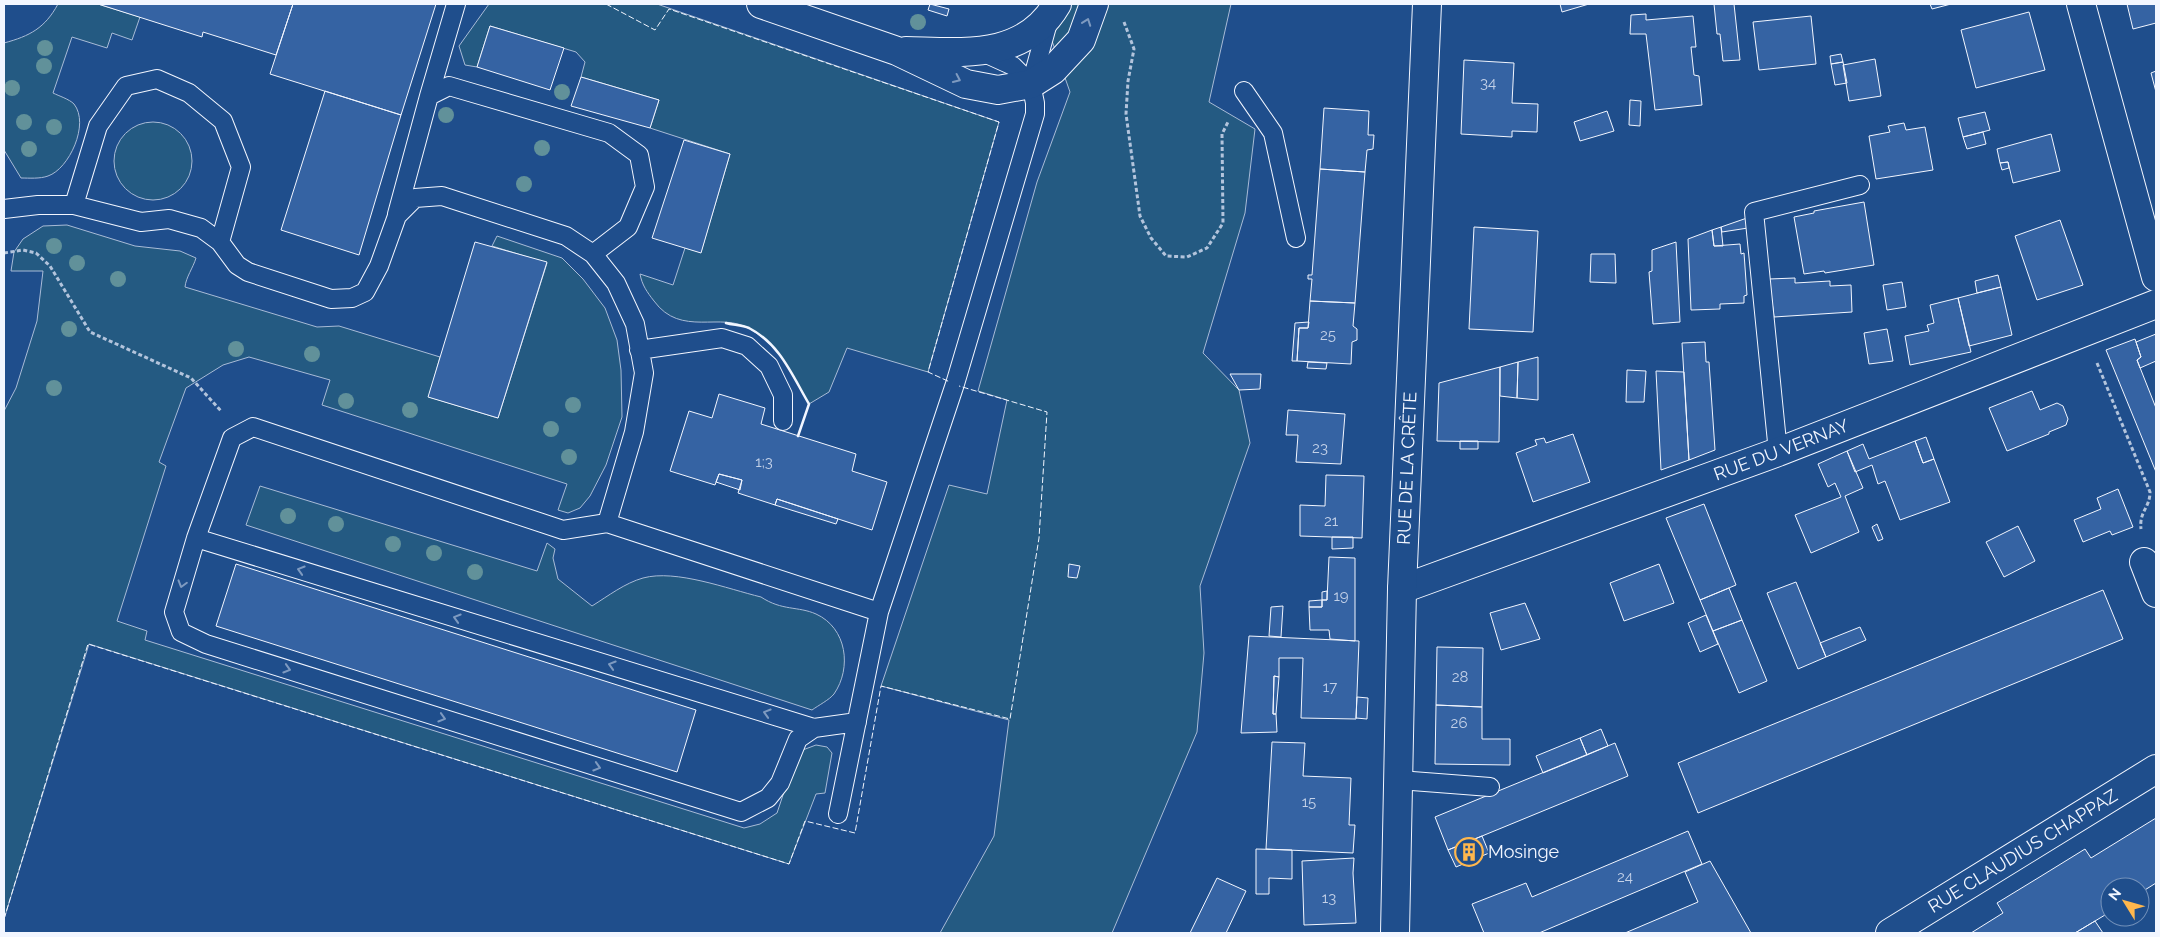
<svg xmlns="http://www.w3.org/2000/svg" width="2160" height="937" font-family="Raleway,sans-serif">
<rect width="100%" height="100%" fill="#1f4e8c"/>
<path fill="#245a82" stroke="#a8bbd7" d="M58 4H98L140 17 132 40 112 33 107 48 72 37 53 93C59 96 69 99 74 104 90 124 69 169 48 176 40 179 29 178 21 178L4 150V43C30 36 45 28 58 4Z
M489 4H657L999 122 928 372 847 348 829 392 809 404C790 373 783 349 750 329 721 311 681 338 654 301 647 292 642 285 640 274L673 285 685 248 701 252 730 154 650 128 659 100 581 77 585 62 576 52 490 26 477 67 465 65 459 46Z
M1039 4H1231L1209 102 1255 129 1245 213 1203 353 1239 390 1250 443 1200 586 1204 653 1197 732 1112 933H940L994 836 1009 720 881 686 949 485 987 494 1007 400 978 391 1037 182 1070 92Z
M114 161a39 39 0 1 1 78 0a39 39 0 1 1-78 0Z
M67 225 135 246 180 251 196 258C193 268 186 277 185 287L317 327 339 326 440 357 429 397 498 418 547 263 492 246 497 236 562 258 583 279 605 308 617 340 621 370 622 417 606 465 590 496 580 508 568 513 558 510 567 484 322 405 330 380 249 357 223 365 186 388 159 462 166 466 117 621 147 631 145 640 744 828 760 824 777 813 793 765 800 751 816 745 827 747 832 753 825 793 816 794 789 864 89 644 4 919V411L16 388 37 321 43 271H11L14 252 23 239 43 226Z
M260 486 537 571 547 543 555 549 553 558 558 579 592 606C608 596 625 583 643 578 676 569 728 589 761 597 782 611 798 606 816 614 847 628 852 668 834 694 829 700 819 705 812 710L246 525Z"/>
<path fill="#3563a3" stroke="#f2f6ff" d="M98 4H293L276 55 203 32 202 37Z
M293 4H436L401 115 270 74Z
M930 4 949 9 947 16 928 10Z
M1560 4H1589L1562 12Z
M1714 4H1734L1740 60 1723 61 1720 34H1717Z
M1930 4H1951L1932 9Z
M2127 4H2156V23L2133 29Z
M2029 12 2045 70 1976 88 1961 30Z
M1646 14V20L1693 16 1696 47H1691L1694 75 1699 76 1702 105 1655 110 1646 34H1630L1631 15Z
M1811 16 1816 64 1759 70 1753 22Z
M490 26 564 48 550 90 477 67Z
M1841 54 1843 62 1831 64 1830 56Z
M1875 59 1881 96 1849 101 1843 65Z
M1464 60 1514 63 1512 103 1538 104 1537 132 1512 131V137L1461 134Z
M1843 62 1847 83 1835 85 1831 64Z
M2156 71V92L2151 73Z
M581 77 659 100 650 128 571 106Z
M325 91 401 115 359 255 281 230Z
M1630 100 1641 101 1640 126 1629 125Z
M1324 108 1369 111 1368 135H1374L1373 149 1367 150 1365 172 1320 169Z
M1607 111 1614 131 1580 141 1574 122Z
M1985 112 1990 130 1963 137 1958 118Z
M1904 123 1906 130 1925 127 1933 170 1876 179 1869 136 1890 132 1888 126Z
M1983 132 1986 144 1967 149 1963 137Z
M2051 134 2060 171 2013 183 2008 162 2000 163 1997 149Z
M684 140 730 154 701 253 652 238Z
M2008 162 2009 168 2002 170 2000 163Z
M1320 169 1365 172 1355 303 1310 301 1312 279H1308V275H1312Z
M1864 202 1874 265 1825 273 1824 271 1804 274 1794 217 1814 213V211Z
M1747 218 1748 228 1722 232 1721 227Z
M2060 220 2083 285 2037 300 2015 236Z
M1474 227 1538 231 1533 332 1469 329Z
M1721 227 1723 246H1714L1712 230Z
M1712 230 1714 246 1740 244 1741 254 1744 253 1747 295 1744 296V303L1720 304V309L1691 310 1688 239Z
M475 242 547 262 498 418 428 397Z
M1676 242 1680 322 1653 324 1649 272 1652 271V250Z
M1591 254H1615L1616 283 1590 282Z
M1998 275 2001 287 1977 293 1975 281Z
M1795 278V283L1830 281V286L1851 285 1852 312 1774 317 1769 279Z
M1902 282 1906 307 1887 310 1883 285Z
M2001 287 2012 335 1969 346 1958 298Z
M1958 298 1971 352 1910 365 1905 336 1929 331 1927 325 1934 323 1930 305Z
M1310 301 1355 303 1353 326 1357 329V340L1352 342 1351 364 1297 361 1299 328H1308Z
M1309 322 1308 328H1299L1297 361H1292L1295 323Z
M1887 329 1893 361 1869 364 1864 333Z
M2156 334V361L2140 368 2137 360 2141 357 2136 342Z
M2135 339 2141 357 2137 360 2156 408V472L2106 350Z
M1705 342 1706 362H1709L1715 450 1689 460 1682 343Z
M1538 357V400L1517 398 1518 362Z
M1308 362 1327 363 1326 369 1307 368Z
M1518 362 1517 398 1500 396V367Z
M1500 367 1499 442 1437 441 1439 383Z
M1627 370 1646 371 1644 402H1626Z
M1656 371 1684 372 1689 460 1661 470Z
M1230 374H1261L1260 389 1239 390Z
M2032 391 2040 410 2057 403 2063 406 2068 419 2066 425 2049 432V434L2007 451 1989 408Z
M719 394 765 408 761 424 856 454 852 471 887 482 872 530 777 499 775 505 738 493 742 480 719 474 715 485 670 471 689 411 712 418Z
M1288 410 1345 414 1341 464 1296 462 1298 435H1286Z
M1573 434 1590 482 1533 502 1516 453 1537 445 1535 440 1544 438 1546 443Z
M1926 437 1934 459 1923 463 1915 441Z
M1460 441H1478V449H1460Z
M1915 441 1923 463 1934 459 1950 502 1900 520 1885 481 1878 484 1872 465 1855 472 1847 451 1863 444 1869 459Z
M1847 451 1863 488 1845 496 1859 532 1811 553 1795 515 1841 497 1835 483 1828 487 1818 464Z
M719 474 742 480 740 490 716 482Z
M1326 475 1364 476 1362 538 1300 536V505L1325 506Z
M2118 489 2133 527 2112 535 2110 531 2083 542 2074 520 2101 509 2097 498Z
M777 499 838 519 836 524 775 505Z
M1704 504 1736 585 1700 600 1666 518Z
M1877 524 1883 539 1878 541 1872 527Z
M2018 526 2035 561 2004 577 1986 542Z
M1332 537H1353V548L1332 549Z
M1329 557 1355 558V641L1330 639 1329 630H1310L1309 607H1322V600H1327Z
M236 564 696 710 677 772 216 626Z
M1069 564 1080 566 1077 578 1068 577Z
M1659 564 1674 603 1624 621 1610 583Z
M1796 582 1826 657 1798 669 1767 593Z
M1729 588 1742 620 1713 631 1700 600Z
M2103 590 2123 639 1698 813 1678 763Z
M1327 591V600H1322V592Z
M1322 600V607H1309V601Z
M1525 603 1540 639 1501 650 1490 613Z
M1283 606 1281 637 1269 636 1271 607Z
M1706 615 1718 644 1700 652 1688 623Z
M1742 620 1767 681 1739 693 1713 631Z
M1860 627 1866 640 1826 657 1820 643Z
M1249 636 1359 641 1356 719 1301 718 1303 658H1279V677L1274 676 1273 714H1276L1277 732 1241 733Z
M1437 647 1483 648 1482 707 1436 705Z
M1274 676 1279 677 1276 714H1273Z
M1357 697 1368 698 1367 719 1356 718Z
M1436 705 1482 707V739H1510V765L1435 764Z
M1601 729 1608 746 1587 755 1580 738Z
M1580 738 1587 755 1543 773 1536 756Z
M1272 742 1305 743 1303 776 1351 778 1349 825H1355L1353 853 1266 849Z
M1615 743 1628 776 1448 850 1435 817Z
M2156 818V883L2140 893V887H2110V912L2075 933H1971L2003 913 1997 903 2038 878 2085 849 2091 858Z
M1688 831 1702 864 1539 933H1484L1472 904 1526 883 1532 897Z
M1482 836 1489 853 1456 867 1448 850Z
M1256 849 1292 850V879L1269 878V894H1256Z
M1354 858 1353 873 1356 923 1304 925 1302 861Z
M1710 861 1751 933H1625L1698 902 1685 872Z
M1217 878 1246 891 1226 933H1190Z
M2095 921 2103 933H2075Z"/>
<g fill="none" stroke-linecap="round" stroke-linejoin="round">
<defs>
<path id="lane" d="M982 52 1013 66 1031 84
M1244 91 1273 133 1296 238
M429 96 456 4
M74 205 98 126 126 86 157 79 189 93 223 121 241 167 220 242
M4 209 38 205H74L141 222 169 219 201 228 220 242 237 265 248 272 331 299 352 298 365 292 379 266 397 216 415 198 442 196 566 236 593 254 616 283 635 324 644 373 634 432 607 523
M397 214 429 96 449 86 609 133 639 155 645 187 628 227 593 254
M639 350 722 338 747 346 769 366 783 395V421
M1778 452 1754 212 1860 185
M196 538 814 728 857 722
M814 728 798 739 780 783 768 798 741 812 206 644 181 632 174 612 196 538 232 438 253 427 563 530 607 523 879 612
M1399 780 1490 787
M838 814 879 612 955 384 1035 114V103L1031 84 1049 19"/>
<g id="street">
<path d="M2081 4 2156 277"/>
<path d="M2144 562 2156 593"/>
<path id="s1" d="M1402 589 1778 452 2156 304"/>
<path id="s2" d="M1395 933 1402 589 1427 4"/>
<path id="s3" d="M1890 933 2156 769"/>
</g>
<path id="secondary" d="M761 4 897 51 966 84 998 90 1031 84 1053 70 1081 40 1094 4
M906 51C961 52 1024 61 1057 4"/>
</defs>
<use href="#lane" stroke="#f2f6ff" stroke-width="20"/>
<use href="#street" stroke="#f2f6ff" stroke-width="30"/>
<use href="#secondary" stroke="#f2f6ff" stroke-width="30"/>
<path stroke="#b3c4dc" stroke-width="3" stroke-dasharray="4 2.5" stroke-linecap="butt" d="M1124 22 1134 49 1128 81 1126 114 1140 216 1151 238 1166 256 1187 257 1207 248 1223 223 1222 134 1228 122
M4 253 23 250 36 253 50 266 90 332 191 378 221 411
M2097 363 2150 492C2150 508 2139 511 2141 529"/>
<use href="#lane" stroke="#1f4e8c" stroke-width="18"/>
<use href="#street" stroke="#1f4e8c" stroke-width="28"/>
<use href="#secondary" stroke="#1f4e8c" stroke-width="28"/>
<path stroke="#f2f6ff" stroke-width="1" stroke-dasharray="6 2.5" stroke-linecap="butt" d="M606 4 655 30 669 9 999 122 928 372 950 382
M4 919 88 644 789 864 805 821 855 833 881 686 1010 719 1039 538 1047 412 959 386"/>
<path stroke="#f2f6ff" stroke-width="2.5" d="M726 323C733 325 742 325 749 328 780 344 792 375 809 404L798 436"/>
</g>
<g fill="#61919a">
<circle cx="918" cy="22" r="8"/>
<circle cx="45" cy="48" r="8"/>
<circle cx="44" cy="66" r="8"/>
<circle cx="12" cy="88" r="8"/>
<circle cx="562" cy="92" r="8"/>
<circle cx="446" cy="115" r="8"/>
<circle cx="24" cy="122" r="8"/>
<circle cx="54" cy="127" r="8"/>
<circle cx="542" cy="148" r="8"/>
<circle cx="29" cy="149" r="8"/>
<circle cx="524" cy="184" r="8"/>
<circle cx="54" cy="246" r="8"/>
<circle cx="77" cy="263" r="8"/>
<circle cx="118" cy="279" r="8"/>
<circle cx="69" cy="329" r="8"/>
<circle cx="236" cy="349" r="8"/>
<circle cx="312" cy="354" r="8"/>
<circle cx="54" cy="388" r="8"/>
<circle cx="346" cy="401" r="8"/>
<circle cx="573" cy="405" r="8"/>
<circle cx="410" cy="410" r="8"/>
<circle cx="551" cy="429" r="8"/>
<circle cx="569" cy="457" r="8"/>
<circle cx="288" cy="516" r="8"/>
<circle cx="336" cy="524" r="8"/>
<circle cx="393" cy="544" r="8"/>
<circle cx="434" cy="553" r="8"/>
<circle cx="475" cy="572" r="8"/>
</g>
<defs><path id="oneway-chevron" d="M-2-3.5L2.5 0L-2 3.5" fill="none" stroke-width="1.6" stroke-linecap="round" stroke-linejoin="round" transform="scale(1.25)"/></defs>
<g stroke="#7e9ac0">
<use href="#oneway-chevron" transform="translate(1087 22) rotate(-70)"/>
<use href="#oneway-chevron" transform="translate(957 79) rotate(25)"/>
<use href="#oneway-chevron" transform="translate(301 570) rotate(-163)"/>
<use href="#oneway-chevron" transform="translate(182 584) rotate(106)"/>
<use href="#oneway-chevron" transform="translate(457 618) rotate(-163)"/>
<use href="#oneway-chevron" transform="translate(612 665) rotate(-163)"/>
<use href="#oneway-chevron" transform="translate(287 669) rotate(17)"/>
<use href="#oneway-chevron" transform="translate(767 713) rotate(-163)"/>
<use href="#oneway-chevron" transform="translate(442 718) rotate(17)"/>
<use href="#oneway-chevron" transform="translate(597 767) rotate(17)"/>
</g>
<defs>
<symbol id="building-ring" viewBox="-11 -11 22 22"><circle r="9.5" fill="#1f4e8c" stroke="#ffb74d" stroke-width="1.5"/><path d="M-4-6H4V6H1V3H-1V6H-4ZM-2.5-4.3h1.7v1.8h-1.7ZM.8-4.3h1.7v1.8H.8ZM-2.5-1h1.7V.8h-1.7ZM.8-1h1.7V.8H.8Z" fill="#ffb74d"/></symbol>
</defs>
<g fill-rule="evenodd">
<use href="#building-ring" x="1453" y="836" width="32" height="32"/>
</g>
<g text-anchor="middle" stroke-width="4" stroke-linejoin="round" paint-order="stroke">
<g font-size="15" fill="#c3d1e8">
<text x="1488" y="88">34</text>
<text x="1328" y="340">25</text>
<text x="1320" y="453">23</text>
<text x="764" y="467">1;3</text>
<text x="1331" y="526">21</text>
<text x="1341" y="601">19</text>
<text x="1460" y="682">28</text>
<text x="1330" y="692">17</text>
<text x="1459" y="728">26</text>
<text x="1309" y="807">15</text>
<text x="1625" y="882">24</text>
<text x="1329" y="903">13</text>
</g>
<g font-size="18" fill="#f2f6ff" stroke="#1f4e8c">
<text dy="6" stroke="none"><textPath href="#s1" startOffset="404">RUE DU VERNAY</textPath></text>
<text dy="6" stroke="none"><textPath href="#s2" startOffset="465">RUE DE LA CRÊTE</textPath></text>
<text dy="6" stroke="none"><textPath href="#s3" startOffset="156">RUE CLAUDIUS CHAPPAZ</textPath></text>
</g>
<g font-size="18" fill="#f2f6ff" stroke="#1f4e8c" text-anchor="start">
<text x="1488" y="858">Mosinge</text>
</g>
</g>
<rect width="2160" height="937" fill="none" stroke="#f2f6ff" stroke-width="10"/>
<g transform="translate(2125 902) rotate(307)"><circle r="24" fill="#1f4e8c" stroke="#7391ba"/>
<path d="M0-4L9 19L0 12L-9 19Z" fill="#ffb74d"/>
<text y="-8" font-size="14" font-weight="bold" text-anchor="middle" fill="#f2f6ff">N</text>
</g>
</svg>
